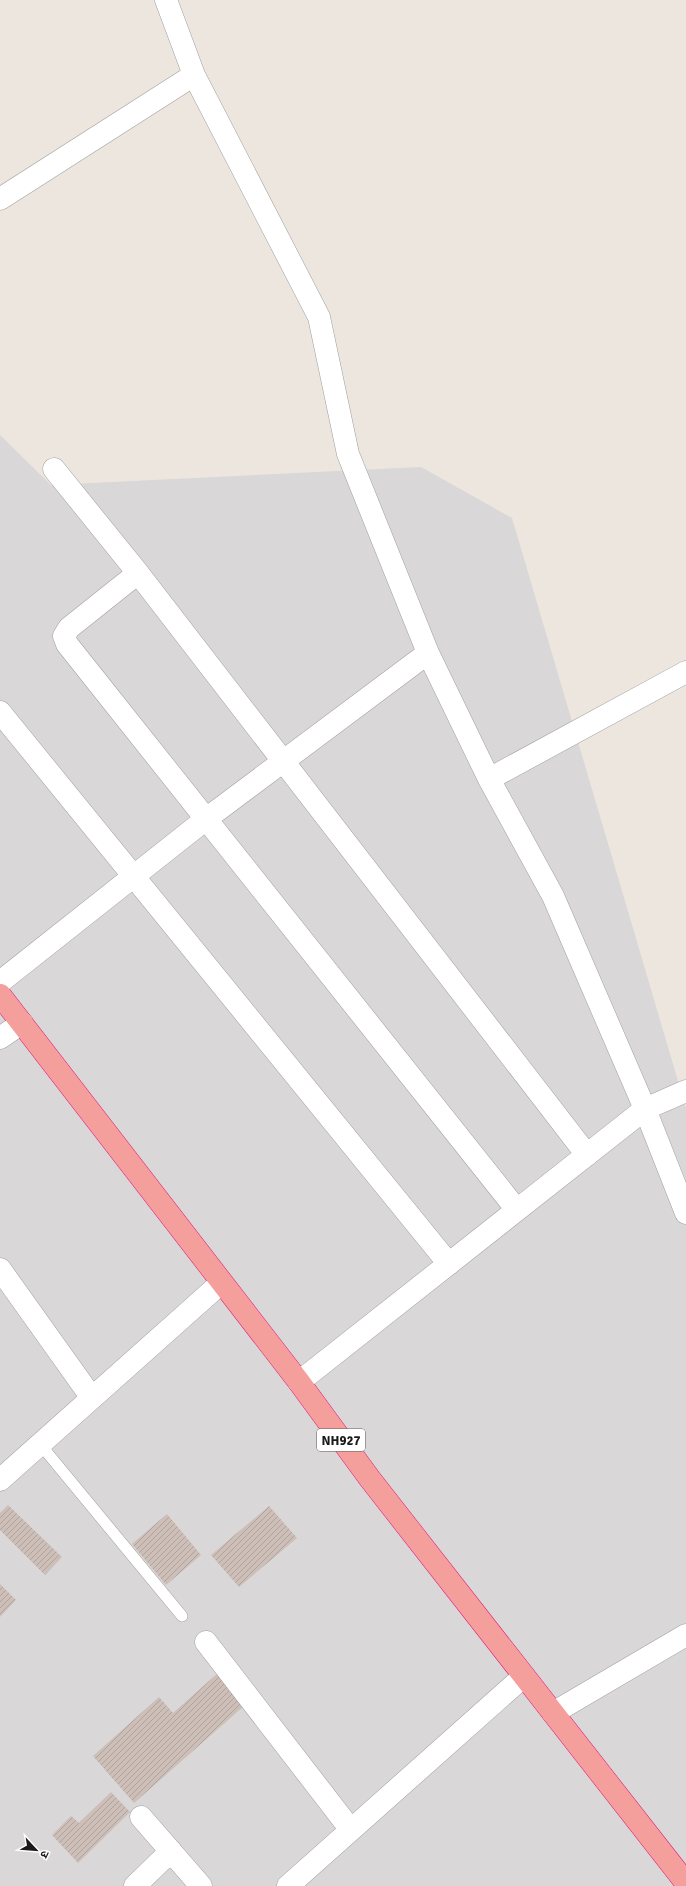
<svg xmlns="http://www.w3.org/2000/svg" width="686" height="1886" font-family="Signika,'Noto Sans Devanagari',sans-serif">
<defs>
<pattern id="building-hatch" width="6" height="6" patternUnits="userSpaceOnUse"><rect width="6" height="6" fill="#cdbeb8"/><path d="M-1 1l2-2M0 6l6-6M5 7l2-2" fill="none" stroke="#afa39e"/></pattern>
</defs>
<rect width="100%" height="100%" fill="#ede6df"/>
<path fill="#d9d7d8" d="M0 435 51 485 421 467 512 518 686 1108V1886H0Z"/>
<path fill="url(#building-hatch)" d="M8 1505 62 1557 45 1575 0 1530V1513Z
M269 1506 297 1538 239 1587 211 1555Z
M167 1514 201 1555 166 1585 132 1544Z
M0 1584 16 1600 0 1617Z
M218 1673 245 1705 134 1803 93 1756 159 1697 173 1713Z
M111 1792 130 1812 78 1863 52 1835 71 1816 79 1823Z"/>
<g fill="none" stroke-linecap="round" stroke-linejoin="round">
<defs>
<path id="service" d="M40 1444 182 1616"/>
<path id="minor" d="M166 0 194 75 319 317 348 454 428 653 489 779 553 896 645 1109 686 1213
M0 199 194 75
M54 469 138 573 587 1155
M138 573 69 628 64 636 67 644 517 1210
M0 712 449 1264
M489 779 686 672
M0 982 206 819 428 653
M0 1038 22 1023
M0 1269 92 1398
M299 1382 645 1109 686 1091
M0 1480 221 1283
M206 1642 351 1830
M553 1713 686 1635
M141 1817 201 1886
M135 1886 171 1851
M288 1886 524 1676"/>
<path id="trunk" d="M0 995 299 1382 370 1479 686 1883"/>
</defs>
<use href="#service" stroke="#a1a1a1" stroke-width="12"/>
<use href="#minor" stroke="#a1a1a1" stroke-width="23"/>
<use href="#trunk" stroke="#de197d" stroke-width="23"/>
<use href="#service" stroke="#fff" stroke-width="11"/>
<use href="#minor" stroke="#fff" stroke-width="22"/>
<use href="#trunk" stroke="#f59f9c" stroke-width="22"/>
</g>
<g text-anchor="middle" stroke-width="3" stroke-linejoin="round" paint-order="stroke">
<rect fill="#fff" stroke="#5f5f5f" stroke-width="1" x="317" y="1429" width="48" height="22" rx="3"/>
<g font-size="13" font-weight="bold" fill="#1a1a1a">
<text x="341" y="1445">NH927</text>
</g>
</g>
<g transform="translate(36 1850) rotate(116)" stroke="#ffffff" stroke-width="3" paint-order="stroke">
<path d="M0-3L7 15L0 10L-7 15Z" fill="#1a1a1a"/>
<text y="-6" font-size="11" font-weight="bold" text-anchor="middle" fill="#1a1a1a">उ</text>
</g>
</svg>
